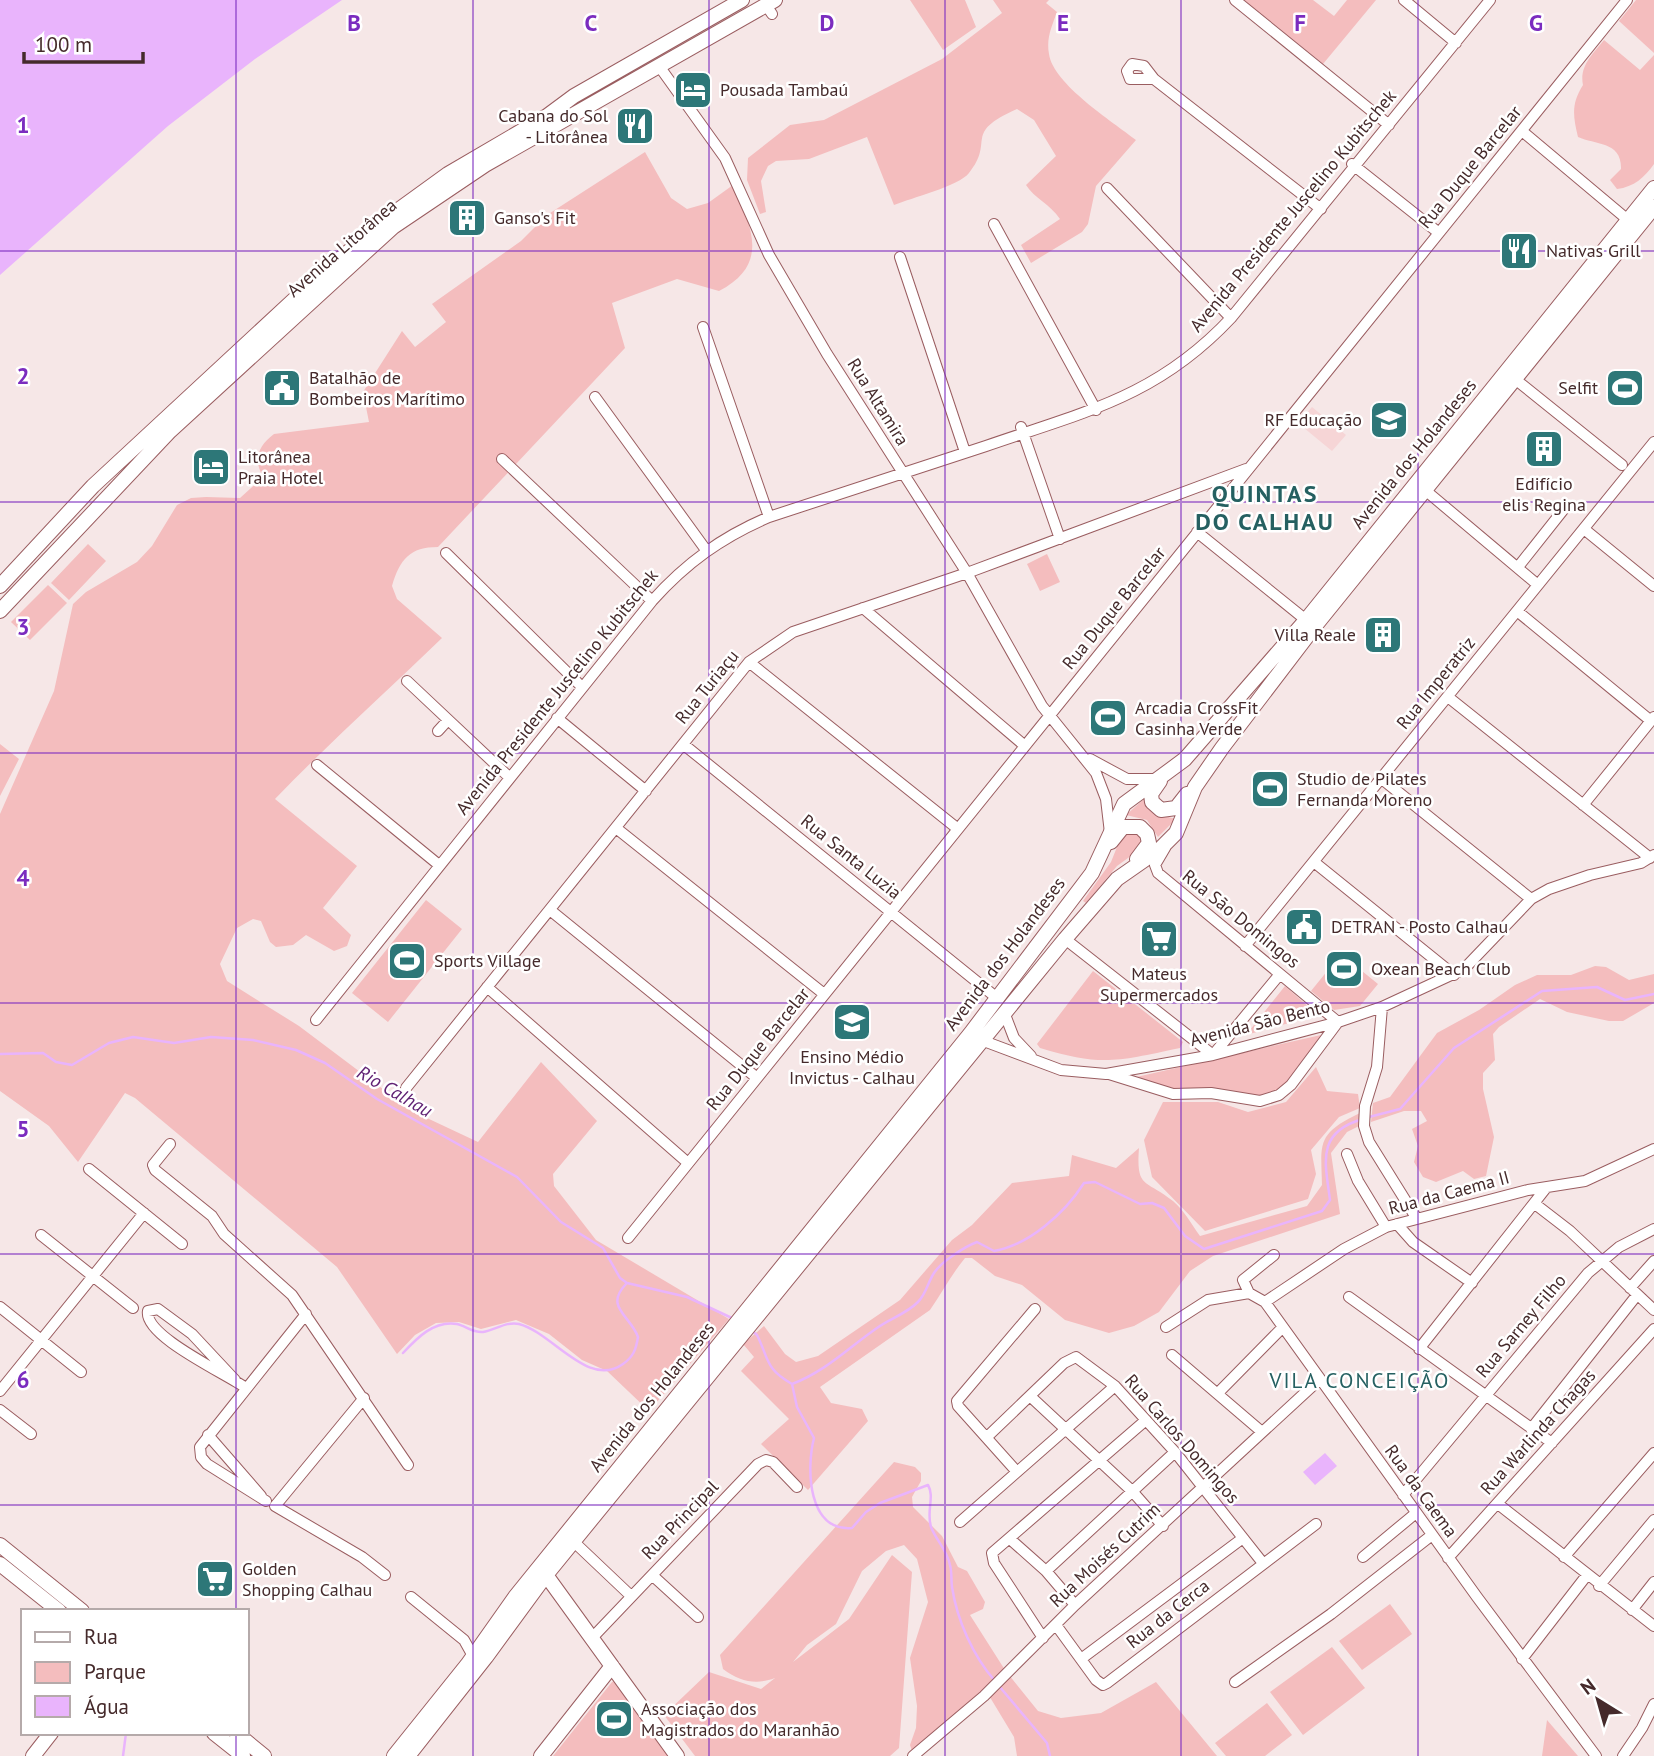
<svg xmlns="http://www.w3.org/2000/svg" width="1654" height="1756" font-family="'PT Sans',sans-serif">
<rect width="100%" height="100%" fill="#f6e7e7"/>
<path fill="#f6d5d6" d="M1312 407 1346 435 1332 451 1298 423Z"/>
<path fill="#f4bdbe" d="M910 0H965L976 27 943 50Z
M993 0H1049L1046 3 1057 12C1052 26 1046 38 1049 54 1053 84 1113 122 1136 140L1096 186 1088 224 1082 232 1031 263 1021 245 1060 219C1050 204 1034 198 1026 185L1056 156 1034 120 1017 109C961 134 996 140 969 173 959 186 911 198 894 205L867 137 809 159 776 161 768 166 761 181 766 212 760 214 747 180 748 158 790 125 824 120 942 59 1002 13Z
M1244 0H1313L1334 16 1347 0H1376L1323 64Z
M1636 0H1654V53L1619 21Z
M1604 40 1640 70 1654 55V164C1645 177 1634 187 1617 189L1610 180 1621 169C1622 141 1595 145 1578 137 1573 116 1571 104 1583 85 1579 66 1593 54 1604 40Z
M645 152 671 198 687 209 708 203 733 185C751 226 771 264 719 291L677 279 612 303 625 348 438 547C410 547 400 559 392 586L397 599 442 638C386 692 329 743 275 799L357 866 323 908 351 935 347 946 334 951 306 935 293 945 276 947 270 942 261 921 253 919 237 928 220 964 227 981 299 1026 412 1111 478 1142 541 1062 597 1121 553 1174 554 1186 596 1240 729 1319 649 1411 607 1371 582 1360 549 1334 516 1320 481 1329 459 1322 436 1323 415 1335 397 1354 337 1267 135 1098 125 1093 78 1162 49 1126 0 1091V814L54 691 73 604 86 592 137 562 152 546 177 505 191 498 206 497 240 498 263 477C253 459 258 446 274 434L369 422 363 392 402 331 415 347 446 322 432 304 521 241 547 215Z
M88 544 106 561 69 600 51 583Z
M1047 554 1060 582 1040 591 1027 564Z
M48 585 67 603 30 640 11 622Z
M0 744 19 759 0 796Z
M1144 799 1153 813 1176 819 1158 837 1147 820 1126 815Z
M1133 830 1143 839 1139 850 1117 866 1086 903 1083 901 1111 862 1121 837Z
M426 900 462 929 388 1022 352 993Z
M1341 954 1378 984 1360 1006 1334 1010 1311 991Z
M1595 966 1606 967 1629 980 1654 974V1003L1623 1021H1609L1567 1012 1540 999 1499 1027 1493 1034 1495 1060 1483 1073V1089L1494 1137 1486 1176 1474 1179 1463 1171 1436 1182 1423 1177 1414 1162 1418 1146 1412 1129 1427 1121 1421 1111H1404L1371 1122 1373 1103 1390 1097 1437 1033 1479 1010 1515 985 1537 975H1571Z
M1093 971 1183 1042 1180 1048C1118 1061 1102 1067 1040 1048L1037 1044Z
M1285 986 1318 1015 1246 1035Z
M1321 1035C1310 1052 1298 1074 1284 1088 1258 1112 1163 1086 1132 1078Z
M1316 1067 1327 1091 1358 1094 1360 1108 1339 1117 1311 1150 1316 1174 1308 1199 1205 1231 1152 1177 1144 1140 1163 1102H1218L1248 1112 1286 1102Z
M1360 1113 1359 1126 1347 1132 1331 1153 1340 1214 1213 1256 1190 1271 1159 1312 1134 1326 1109 1333 1065 1320 1022 1285 995 1276 972 1258H965C951 1275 942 1293 930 1310L820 1387 831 1403 862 1409 868 1421 808 1490 761 1444 789 1419 741 1371 754 1357 743 1344 764 1326 785 1354 796 1362 818 1356 900 1300 952 1240 972 1225 1012 1183 1069 1176 1072 1155 1116 1168 1139 1148C1136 1189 1145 1179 1173 1201 1184 1210 1192 1225 1200 1236L1307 1206 1322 1185C1321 1143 1316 1134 1360 1113Z
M894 1462 915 1467 921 1473V1481L912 1497 913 1507 942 1536 958 1567 967 1571 985 1602 983 1609 970 1615 1005 1670 1038 1711 1061 1718 1101 1713 1156 1682 1217 1756H1017L1014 1737 985 1689 912 1751 910 1745 916 1728 917 1706 910 1658 928 1602 917 1559 904 1545 886 1551 862 1571 836 1624 807 1645 793 1662 849 1619 892 1555 912 1572 899 1748 890 1756H695L664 1715 709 1672 761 1689 775 1678C757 1685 740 1682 723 1669L720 1655Z
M1390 1604 1412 1634 1362 1670 1339 1641Z
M1332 1647 1365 1688 1303 1735 1270 1692Z
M614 1681 673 1756H553L612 1682Z
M1267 1703 1292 1735 1265 1756H1226L1215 1743Z
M1547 1720 1578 1756H1542Z"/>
<path fill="#e9b4fc" d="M0 0H342L255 59 168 126 0 275Z
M1325 1453 1337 1466 1315 1485 1303 1472Z"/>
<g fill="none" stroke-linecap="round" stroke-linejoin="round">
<path stroke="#e9b4fc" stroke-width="2.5" d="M0 1054 43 1053 56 1062 72 1065 109 1043 133 1037 174 1043 211 1037 253 1040 296 1050 325 1063 377 1099 517 1177 561 1222 603 1248 620 1278 627 1283 687 1297 734 1319
M1369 1117 1400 1109 1454 1048 1542 991 1597 987 1625 1000 1654 994
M751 1330 757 1335C769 1359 765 1369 792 1384 826 1371 848 1348 877 1328 891 1318 906 1314 918 1302 926 1294 928 1282 934 1273 941 1262 964 1247 977 1242L994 1251C1029 1245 1065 1213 1084 1183L1095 1182 1140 1204 1152 1203 1164 1208 1185 1236 1204 1249 1322 1211 1330 1200C1325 1162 1316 1132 1363 1119
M403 1353C417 1338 434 1320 457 1324 466 1326 473 1333 483 1332 495 1330 507 1321 519 1324 553 1333 588 1389 623 1364 633 1357 636 1350 638 1337 630 1315 604 1307 626 1284
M792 1384 797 1407 814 1438C806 1469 808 1532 852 1528L866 1512 880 1503 928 1485C935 1497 926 1511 931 1527 936 1540 947 1550 950 1565 952 1572 951 1580 952 1587 957 1620 973 1656 995 1681
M999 1686 1047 1743 1050 1756
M123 1756 126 1733"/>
<defs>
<path id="minor" d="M1235 0 1389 125
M1404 0 1456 43
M766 5 772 14
M659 66 725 158 769 255 827 354 967 573 1042 706 1096 773 1106 799 1110 833
M1154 79H1130L1127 71 1132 64 1144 66 1154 79 1321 209
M1522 131 1628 220
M1352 164 1439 233
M1107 188 1231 318
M994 224 1096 410
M900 257 965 452
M703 327 769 517
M1515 379 1622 465
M595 397 706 550
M1021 427 1060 539
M502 459 652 601
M1425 490 1538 585
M1584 529 1654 586
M1197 532 1306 620
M446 553 582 687
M1518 567 1564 509
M863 608 1025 746
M1517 611 1651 721
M749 662 958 829
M407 681 509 777
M1448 697 1650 858
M557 718 646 791
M438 731 448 720
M683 744 997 998
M1090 759 1127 779H1156
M317 765 439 865
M1382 779 1531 899
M1583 805 1654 717
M616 828 824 994
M1165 848 1155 865 1158 873 1338 1022
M1314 862 1454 975
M550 910 757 1078
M1065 939 1213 1055
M1245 946 1654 442
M487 987 688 1163
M1382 1007 1377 1067 1365 1106 1364 1126 1369 1142 1417 1219
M1004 1012 1014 1038 1031 1056
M316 1020 652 601C686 563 722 537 769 517 842 493 913 470 986 446 1084 412 1157 397 1231 318L1490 0
M981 1040 1061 1070 1106 1074 1213 1055 1338 1022 1382 1007 1464 969 1531 899 1549 889 1590 875 1641 863 1654 855
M1213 1055 1280 974
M1109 1074 1173 1094 1211 1093 1260 1101 1279 1095 1291 1085 1338 1022
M406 1088 749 662 793 632 967 573 1246 469
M170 1144 153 1165 155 1170 212 1216 224 1234 292 1295 408 1465
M1347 1154 1358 1181 1386 1227
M89 1169 182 1244
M1535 1204 1570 1231 1654 1310
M1397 1224 1413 1242 1472 1283
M41 1235 133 1308
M628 1238 1627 0
M1274 1255 1243 1280 1249 1293 1265 1302 1477 1597 1596 1756
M1630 1288 1654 1261
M1349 1297 1552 1443
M1265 1302 1344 1249 1386 1227 1528 1190 1585 1181 1654 1149
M0 1307 81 1372
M1166 1327 1208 1300 1249 1293
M1419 1349 1546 1188
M1172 1355 1262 1432
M235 1380 192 1334 158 1309 148 1311C143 1336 227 1374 246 1388
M0 1391 144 1213
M1218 1393 1282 1328
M1031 1397 1132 1491 1163 1526
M364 1398 275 1506 362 1557 385 1575
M0 1410 31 1434
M1531 1429 1637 1295
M208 1435 261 1496
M987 1437 1064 1363 1076 1357 1115 1386 1175 1452 1262 1562
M1017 1472 958 1406 957 1401 1035 1309
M1403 1495 1588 1273 1619 1247 1654 1229
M266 1501 207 1464 201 1457 200 1447 306 1314
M1498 1504 1654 1626
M960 1522 1115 1386
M1010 1539 1046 1571 1075 1605
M573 1541 631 1596
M1363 1557 1416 1513
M1564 1557 1654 1453
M1448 1558 1654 1329
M1046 1571 1175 1452
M652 1575 698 1617
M1599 1586 1654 1520
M411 1597 464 1640 473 1656
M1632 1610 1654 1582
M1056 1625 1096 1680 1103 1685 1107 1683 1316 1524
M592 1638 758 1464 766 1460 773 1462 797 1487
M1043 1638 994 1563 992 1553 1146 1420
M1081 1659 1243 1538
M1522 1659 1587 1575
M1235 1682 1331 1614 1432 1535
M913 1756 984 1696 1075 1605 1320 1379
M1623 1756 1642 1728 1654 1704"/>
<path id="major" d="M0 586 93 486 312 283 390 216 448 174 547 116 574 96 742 0
M0 611 170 431 393 227 485 165 775 0
M1160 781 1151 794 1152 802 1161 810 1176 808 1187 794
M1111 842 1123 827H1140L1147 834 1149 843 1137 859
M0 1545 82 1611
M0 1564 59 1611
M540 1574 546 1575 677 1756
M214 1733 243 1756
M236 1733 264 1756
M33 1756 51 1733
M394 1756 467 1665 515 1597 970 1034 1092 873 1124 804 1185 759 1306 620 1654 188
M408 1756 486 1657 546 1575 1065 939 1117 879 1160 849 1176 833 1195 787 1222 748 1315 626 1654 207
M541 1756 612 1666"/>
</defs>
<use href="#minor" stroke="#9a5d60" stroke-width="12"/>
<use href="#major" stroke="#9a5d60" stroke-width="16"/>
<use href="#minor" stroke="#fff" stroke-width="10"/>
<use href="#major" stroke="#fff" stroke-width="14"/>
</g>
<path fill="none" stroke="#7b2cbf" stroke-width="2" stroke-opacity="0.55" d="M236 0V1611M473 0V1756M709 0V1756M945 0V1756M1181 0V1756M1418 0V1756M0 251H1654M0 502H1654M0 753H1654M0 1003H1654M0 1254H1654M0 1505H1654M236 1733V1756"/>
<defs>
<symbol id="hotel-square" viewBox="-11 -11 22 22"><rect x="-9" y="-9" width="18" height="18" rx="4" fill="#2d7778" stroke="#fff"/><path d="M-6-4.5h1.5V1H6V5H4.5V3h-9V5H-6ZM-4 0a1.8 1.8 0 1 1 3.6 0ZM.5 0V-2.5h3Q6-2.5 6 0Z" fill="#fff"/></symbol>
<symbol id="restaurant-square" viewBox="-11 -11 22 22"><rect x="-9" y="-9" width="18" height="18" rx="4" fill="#2d7778" stroke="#fff"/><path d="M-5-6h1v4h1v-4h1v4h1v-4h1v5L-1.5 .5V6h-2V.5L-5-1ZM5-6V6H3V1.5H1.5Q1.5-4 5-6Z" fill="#fff"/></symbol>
<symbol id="building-square" viewBox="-11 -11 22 22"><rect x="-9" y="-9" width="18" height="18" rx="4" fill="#2d7778" stroke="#fff"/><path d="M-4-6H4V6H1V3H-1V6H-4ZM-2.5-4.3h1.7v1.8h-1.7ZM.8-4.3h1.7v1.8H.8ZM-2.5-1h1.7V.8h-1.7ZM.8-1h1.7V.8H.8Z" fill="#fff"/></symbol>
<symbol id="civic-square" viewBox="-11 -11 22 22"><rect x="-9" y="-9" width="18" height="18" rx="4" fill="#2d7778" stroke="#fff"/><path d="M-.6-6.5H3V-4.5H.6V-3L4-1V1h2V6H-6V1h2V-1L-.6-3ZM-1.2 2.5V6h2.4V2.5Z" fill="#fff"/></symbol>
<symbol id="stadium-square" viewBox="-11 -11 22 22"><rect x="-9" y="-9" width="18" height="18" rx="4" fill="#2d7778" stroke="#fff"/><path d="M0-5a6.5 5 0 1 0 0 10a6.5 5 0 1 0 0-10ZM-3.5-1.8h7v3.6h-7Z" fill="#fff"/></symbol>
<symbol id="school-square" viewBox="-11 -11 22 22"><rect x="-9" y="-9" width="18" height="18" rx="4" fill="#2d7778" stroke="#fff"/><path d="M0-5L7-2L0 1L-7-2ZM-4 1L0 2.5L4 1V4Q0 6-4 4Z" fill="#fff"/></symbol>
<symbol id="supermarket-square" viewBox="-11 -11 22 22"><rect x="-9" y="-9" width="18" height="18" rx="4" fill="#2d7778" stroke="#fff"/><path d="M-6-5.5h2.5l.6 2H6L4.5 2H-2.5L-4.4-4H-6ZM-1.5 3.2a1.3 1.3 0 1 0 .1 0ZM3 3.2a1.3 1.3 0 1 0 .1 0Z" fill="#fff"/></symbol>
</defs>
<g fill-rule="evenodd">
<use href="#hotel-square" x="671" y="68" width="44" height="44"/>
<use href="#restaurant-square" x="613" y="104" width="44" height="44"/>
<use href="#building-square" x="445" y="196" width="44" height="44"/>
<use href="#restaurant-square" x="1497" y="229" width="44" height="44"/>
<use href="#civic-square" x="260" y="366" width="44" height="44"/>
<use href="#stadium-square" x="1603" y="366" width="44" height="44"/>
<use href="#school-square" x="1367" y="398" width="44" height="44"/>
<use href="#building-square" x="1522" y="427" width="44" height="44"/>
<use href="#hotel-square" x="189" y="445" width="44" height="44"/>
<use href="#building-square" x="1361" y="613" width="44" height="44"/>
<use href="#stadium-square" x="1086" y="696" width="44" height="44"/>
<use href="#stadium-square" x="1248" y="767" width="44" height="44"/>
<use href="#civic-square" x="1282" y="905" width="44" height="44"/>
<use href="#supermarket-square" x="1137" y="917" width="44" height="44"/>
<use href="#stadium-square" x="385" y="939" width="44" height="44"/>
<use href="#stadium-square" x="1322" y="947" width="44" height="44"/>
<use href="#school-square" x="830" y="1000" width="44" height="44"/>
<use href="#supermarket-square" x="193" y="1557" width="44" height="44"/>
<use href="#stadium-square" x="592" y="1697" width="44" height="44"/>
</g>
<g text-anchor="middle" stroke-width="5" stroke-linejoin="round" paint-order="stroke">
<g font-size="18" fill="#452a2b" stroke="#fff" text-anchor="start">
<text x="720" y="96">Pousada Tambaú</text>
<text x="608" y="122" text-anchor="end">Cabana do Sol<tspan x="608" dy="21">- Litorânea</tspan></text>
<text x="494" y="224">Ganso's Fit</text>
<text x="1546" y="257">Nativas Grill</text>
<text x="309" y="384">Batalhão de<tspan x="309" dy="21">Bombeiros Marítimo</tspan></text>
<text x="1598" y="394" text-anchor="end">Selfit</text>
<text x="1362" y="426" text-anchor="end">RF Educação</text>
<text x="238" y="463">Litorânea<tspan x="238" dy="21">Praia Hotel</tspan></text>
<text x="1544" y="490" text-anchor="middle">Edifício<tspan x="1544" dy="21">elis Regina</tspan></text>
<text x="1356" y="641" text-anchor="end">Villa Reale</text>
<text x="1135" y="714">Arcadia CrossFit<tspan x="1135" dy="21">Casinha Verde</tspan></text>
<text x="1297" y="785">Studio de Pilates<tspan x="1297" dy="21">Fernanda Moreno</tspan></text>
<text x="1331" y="933">DETRAN - Posto Calhau</text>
<text x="434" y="967">Sports Village</text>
<text x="1371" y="975">Oxean Beach Club</text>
<text x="1159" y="980" text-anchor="middle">Mateus<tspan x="1159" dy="21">Supermercados</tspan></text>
<text x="852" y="1063" text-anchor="middle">Ensino Médio<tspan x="852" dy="21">Invictus - Calhau</tspan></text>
<text x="242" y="1575">Golden<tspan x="242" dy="21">Shopping Calhau</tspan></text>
<text x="641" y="1715">Associação dos<tspan x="641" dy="21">Magistrados do Maranhão</tspan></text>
</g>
<g font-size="18" fill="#452a2b" stroke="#fff">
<text transform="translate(1470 167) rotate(-51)" y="6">Rua Duque Barcelar</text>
<text transform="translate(1293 211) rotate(-50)" y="6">Avenida Presidente Juscelino Kubitschek</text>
<text transform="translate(342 248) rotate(-41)" y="6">Avenida Litorânea</text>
<text transform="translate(878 402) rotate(58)" y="6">Rua Altamira</text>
<text transform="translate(1414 454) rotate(-51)" y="6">Avenida dos Holandeses</text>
<text transform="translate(1114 608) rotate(-51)" y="6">Rua Duque Barcelar</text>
<text transform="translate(1436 683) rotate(-51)" y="6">Rua Imperatriz</text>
<text transform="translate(707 687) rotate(-51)" y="6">Rua Turiaçu</text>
<text transform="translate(557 692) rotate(-51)" y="6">Avenida Presidente Juscelino Kubitschek</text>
<text transform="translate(851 857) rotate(39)" y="6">Rua Santa Luzia</text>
<text transform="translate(1241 919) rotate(39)" y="6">Rua São Domingos</text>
<text transform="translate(1005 954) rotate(-53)" y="6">Avenida dos Holandeses</text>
<text transform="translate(1260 1023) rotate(-14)" y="6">Avenida São Bento</text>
<text transform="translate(758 1049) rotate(-51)" y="6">Rua Duque Barcelar</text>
<text transform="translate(1449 1193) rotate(-15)" y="6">Rua da Caema II</text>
<text transform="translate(1521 1326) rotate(-50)" y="6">Rua Sarney Filho</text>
<text transform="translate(652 1397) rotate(-51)" y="6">Avenida dos Holandeses</text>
<text transform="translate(1538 1432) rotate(-48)" y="6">Rua Warlinda Chagas</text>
<text transform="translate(1182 1439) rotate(49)" y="6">Rua Carlos Domingos</text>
<text transform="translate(1421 1491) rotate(54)" y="6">Rua da Caema</text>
<text transform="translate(680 1520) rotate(-46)" y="6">Rua Principal</text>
<text transform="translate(1105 1555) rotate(-43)" y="6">Rua Moisés Cutrim</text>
<text transform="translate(1168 1614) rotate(-38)" y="6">Rua da Cerca</text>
</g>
<g font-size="19" font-style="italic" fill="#602274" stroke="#fff">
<text transform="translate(395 1091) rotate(30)" y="7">Rio Calhau</text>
</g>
<g font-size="21" letter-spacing="2" fill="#256061" stroke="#fff">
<text x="1360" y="1388">VILA CONCEIÇÃO</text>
</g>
<g font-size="24" font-weight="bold" letter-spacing="2" fill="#256061" stroke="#fff">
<text x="1265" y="502">QUINTAS<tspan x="1265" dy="28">DO CALHAU</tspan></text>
</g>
</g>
<g font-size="23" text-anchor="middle" font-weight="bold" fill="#7b2cbf" stroke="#fff" stroke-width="5" stroke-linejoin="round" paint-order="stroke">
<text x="354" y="31">B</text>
<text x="591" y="31">C</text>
<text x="827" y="31">D</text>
<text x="1063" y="31">E</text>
<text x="1300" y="31">F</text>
<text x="1536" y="31">G</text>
<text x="23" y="133">1</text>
<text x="23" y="384">2</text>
<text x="23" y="635">3</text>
<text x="23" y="886">4</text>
<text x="23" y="1137">5</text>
<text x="23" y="1388">6</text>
</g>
<rect x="21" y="1609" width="228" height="126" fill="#ffffff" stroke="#b5aaaa" stroke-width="2"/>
<rect x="35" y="1632" width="35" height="10" fill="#ffffff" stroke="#b5aaaa" stroke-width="2"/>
<text x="84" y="1644" font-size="21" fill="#452a2b">Rua</text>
<rect x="35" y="1662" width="35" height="21" fill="#f4bdbe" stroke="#b5aaaa" stroke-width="2"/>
<text x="84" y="1679" font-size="21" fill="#452a2b">Parque</text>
<rect x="35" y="1696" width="35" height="21" fill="#e9b4fc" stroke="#b5aaaa" stroke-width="2"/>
<text x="84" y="1714" font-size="21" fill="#452a2b">Água</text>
<g transform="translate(1598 1700) rotate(323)" stroke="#ffffff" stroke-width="5" paint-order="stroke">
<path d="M0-5L12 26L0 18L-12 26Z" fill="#452a2b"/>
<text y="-10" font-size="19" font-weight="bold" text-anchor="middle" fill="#452a2b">N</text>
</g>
<path d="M24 52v10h119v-10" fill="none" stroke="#452a2b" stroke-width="3.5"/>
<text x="35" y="52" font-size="21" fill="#452a2b" stroke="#ffffff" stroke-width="5" paint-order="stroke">100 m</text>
</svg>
